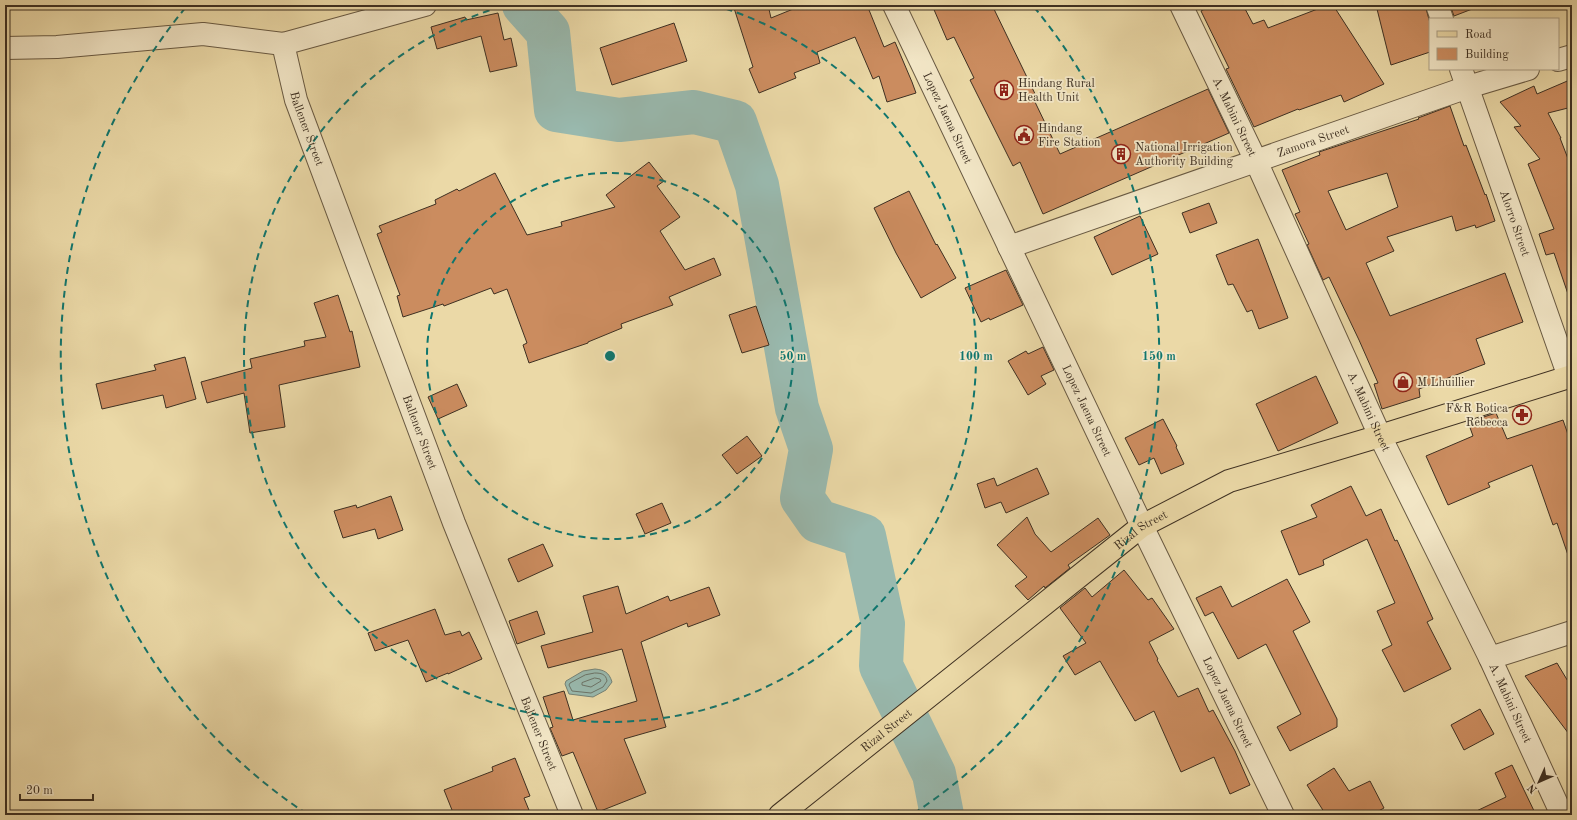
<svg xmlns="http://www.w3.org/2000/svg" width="1577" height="820" font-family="'Old Standard TT',serif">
<rect width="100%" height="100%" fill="#ebd9a7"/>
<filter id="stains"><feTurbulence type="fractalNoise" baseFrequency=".005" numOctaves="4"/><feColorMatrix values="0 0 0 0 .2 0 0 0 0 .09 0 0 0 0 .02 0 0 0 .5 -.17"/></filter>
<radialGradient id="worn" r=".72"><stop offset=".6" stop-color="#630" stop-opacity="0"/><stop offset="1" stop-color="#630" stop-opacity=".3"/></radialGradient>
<path fill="#99b9ae" stroke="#758276" d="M595 669C604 670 609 672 612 682L606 690 593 697 569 694 565 684 566 681 583 671Z"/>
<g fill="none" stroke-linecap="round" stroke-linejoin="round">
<path stroke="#6c7468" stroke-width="1" d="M595 673C601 673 606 674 607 681L603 687 591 693 572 691 569 685 570 683 585 675Z
M595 678 600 679 601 681 591 687 582 685V683Z"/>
<path stroke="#99b9ae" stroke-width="44" d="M524 5 548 32 556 110 619 120 694 112 735 122 757 185 797 408 811 449 802 498 818 521 864 536 883 624 881 666 934 774 942 815"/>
</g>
<path fill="#cb8c5f" stroke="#3e3022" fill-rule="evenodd" d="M733 5H768L771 18 803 5H867L884 47 895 42 912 82 916 93 887 102 879 76 873 79 855 37 817 52 820 63 794 73 796 78 759 93 749 69 753 67Z
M932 5H992L1038 100 1035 102 1060 154 1208 89 1229 133 1043 214 1020 162 1013 166 970 80 974 78 954 37 947 40Z
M1212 5H1243L1253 24 1264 20 1268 28 1328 5H1333L1384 84 1344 102 1341 95 1299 110 1298 109 1254 127 1226 69 1229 68 1201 11Z
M1376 5H1425L1430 23V52L1391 65Z
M1450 5H1480V6L1454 16Z
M498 13 504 40 511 38 517 66 490 72 481 36 437 49 431 27 465 17 466 20Z
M674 23 687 61 612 85 600 48Z
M1572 79V107L1548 113 1561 138H1560L1572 169V297H1569L1554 253 1546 255 1539 234 1554 229 1528 164 1540 159 1514 127 1521 126 1500 102 1534 86 1537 94Z
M1450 106 1464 146 1466 145 1485 195 1486 194 1495 221 1476 228 1475 225 1456 231 1452 216 1387 237 1394 251 1366 263 1390 316 1505 273 1523 322 1476 339 1485 364 1419 389 1420 397 1382 409 1374 384 1378 383 1359 340 1329 277 1323 280 1307 245 1309 244 1295 214 1300 212 1282 170 1320 155 1319 152 1419 119 1418 118ZM1387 173 1398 207 1346 230 1328 191Z
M649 162 664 181 657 186 680 217 660 231 685 270 714 258 721 275 669 297 673 305 621 324 622 328 588 342V343L529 363 523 345 527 343 507 289 494 294 491 288 444 306 443 304 403 317 397 296 400 295 377 234 382 232 379 226 436 204 435 200 457 189 459 191 495 173 527 235 562 226 561 222 615 207 606 195Z
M909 191 936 245 937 244 956 278 921 298 896 253 874 208Z
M1209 203 1217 223 1190 233 1182 213Z
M1140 216 1158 254 1112 275 1094 237Z
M1258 239 1288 318 1259 329 1252 310 1247 312 1233 284 1228 285 1216 255Z
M1006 270 1023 305 990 320 989 318 981 322 965 288Z
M338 295 350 332 352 331 360 367 279 385 285 427 250 433 244 393 207 403 201 382 252 368 250 359 305 346 304 341 326 337 314 303Z
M756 306 769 345 742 353 729 315Z
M1043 347 1054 370 1041 376 1046 384 1028 395 1008 361 1026 351 1028 354Z
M185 357 196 399 166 408 163 395 102 409 96 384 156 370 154 365Z
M1316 376 1338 423 1278 451 1256 404Z
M457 384 467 406 438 419 428 397Z
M1496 413 1507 439 1563 420 1572 446V557L1569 558 1557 523 1553 525 1532 465 1488 483 1490 487 1448 505 1426 456 1473 436 1468 422Z
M1163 419 1177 446 1176 447 1184 464 1161 474 1154 458 1139 465 1125 438Z
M747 436 762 456 737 474 722 455Z
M1037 468 1049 494 1006 513 1001 502 985 508 977 484 994 478 997 486Z
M1351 486 1366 516 1381 509 1395 541 1397 540 1433 619 1427 622 1451 669 1404 692 1382 650 1392 645 1377 611 1395 603 1367 539 1323 560 1324 565 1299 575 1281 531 1317 517 1311 505Z
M391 496 403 530 378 539 375 529 343 538 334 511 356 505 357 508Z
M662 503 671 523 645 534 636 514Z
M1027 517 1035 534 1051 552 1098 518 1110 535 1068 565 1070 568 1045 588 1044 586 1028 600 1015 586 1027 577 997 545Z
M543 544 553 566 518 582 508 559Z
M1124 570 1148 600 1152 598 1174 629 1149 642 1158 659 1157 660 1178 697 1198 688 1209 712 1213 710 1235 751 1250 785 1230 794 1214 757 1181 772 1154 711 1135 721 1100 661 1075 675 1063 656 1086 643 1060 608 1085 588 1092 597Z
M1287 579 1310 622 1293 631 1337 719V727L1290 751 1277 727 1301 714 1266 644 1238 659 1213 612 1205 616 1196 598 1221 586 1232 607Z
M618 586 626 614 668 596 670 601 709 587 720 615 688 627 687 623 641 642 666 727 624 739 646 793 598 812 573 752 562 756 550 728 553 727 543 697 564 691 573 720 637 701 622 649 548 668 541 646 593 632 583 596Z
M435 609 445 635 460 631 462 636 469 632 482 659 448 674V673L426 682 408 640 375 651 368 633Z
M537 611 545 634 517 644 509 621Z
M1557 663 1572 688V738L1525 676Z
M1480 709 1494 734 1464 750 1451 725Z
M515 758 530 796 524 798 531 815H454L444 790 493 771 492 767Z
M1512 765 1536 815H1468L1506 797 1495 773Z
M1334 768 1349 791 1370 781 1384 808 1371 815H1326L1307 785Z"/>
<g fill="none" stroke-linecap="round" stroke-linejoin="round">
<defs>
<g id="street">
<path id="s1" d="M894 5 1142 526 1283 815"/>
<path id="s2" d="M1181 5 1256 161 1380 436 1490 658 1562 815"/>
<path d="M1437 5 1442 19"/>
<path id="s3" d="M283 44 296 100 454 523 572 815"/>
<path d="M5 48 57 47 203 34 283 44 425 5"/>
<path d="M1558 60 1572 56"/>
<path id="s4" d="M1461 69 1569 377"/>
<path id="s5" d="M1009 247 1468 87 1528 69"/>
<path d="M1490 658 1572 632"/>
</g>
<g id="primary">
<path id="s6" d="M780 815 1142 526 1229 481 1380 436 1572 376"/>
</g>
</defs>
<use href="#street" stroke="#695a43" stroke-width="24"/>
<use href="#primary" stroke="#3e3022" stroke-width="24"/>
<use href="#street" stroke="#f2e6c6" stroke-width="22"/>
<use href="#primary" stroke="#ebd9a7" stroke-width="22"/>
</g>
<g fill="none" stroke="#0f766e" stroke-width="2" stroke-dasharray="7 5">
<circle cx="610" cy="356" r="183"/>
<path d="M714 5A366 366 0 1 1 506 5"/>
<path d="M307 814A549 549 0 0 1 186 7M1034 7A549 549 0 0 1 913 814"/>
</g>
<defs>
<symbol id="building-ring" viewBox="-11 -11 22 22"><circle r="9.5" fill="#f2e6c6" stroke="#8f2418" stroke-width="1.5"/><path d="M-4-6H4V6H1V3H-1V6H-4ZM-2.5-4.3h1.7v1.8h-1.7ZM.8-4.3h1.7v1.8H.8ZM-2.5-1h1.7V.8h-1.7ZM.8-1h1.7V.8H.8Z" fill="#8f2418"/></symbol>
<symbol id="civic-ring" viewBox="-11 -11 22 22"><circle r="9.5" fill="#f2e6c6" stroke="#8f2418" stroke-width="1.5"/><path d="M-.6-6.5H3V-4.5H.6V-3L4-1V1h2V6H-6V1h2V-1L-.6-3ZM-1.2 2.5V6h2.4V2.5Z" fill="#8f2418"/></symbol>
<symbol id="shop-ring" viewBox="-11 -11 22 22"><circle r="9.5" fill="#f2e6c6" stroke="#8f2418" stroke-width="1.5"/><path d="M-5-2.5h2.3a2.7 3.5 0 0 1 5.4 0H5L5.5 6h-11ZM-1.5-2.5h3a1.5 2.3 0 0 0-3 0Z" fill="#8f2418"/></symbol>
<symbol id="pharmacy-ring" viewBox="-11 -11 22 22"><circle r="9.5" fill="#f2e6c6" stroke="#8f2418" stroke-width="1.5"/><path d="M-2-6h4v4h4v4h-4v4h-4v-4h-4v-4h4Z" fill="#8f2418"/></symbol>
</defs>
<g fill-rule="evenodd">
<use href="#building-ring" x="993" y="79" width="22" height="22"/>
<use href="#civic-ring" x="1013" y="124" width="22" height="22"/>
<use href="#building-ring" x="1110" y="143" width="22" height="22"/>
<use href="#shop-ring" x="1392" y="371" width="22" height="22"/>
<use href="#pharmacy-ring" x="1511" y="404" width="22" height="22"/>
</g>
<g text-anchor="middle" stroke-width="3.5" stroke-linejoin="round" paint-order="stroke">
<g font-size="12" fill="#3e3022" stroke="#f2e6c6" text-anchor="start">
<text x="1018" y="87">Hindang Rural<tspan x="1018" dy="14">Health Unit</tspan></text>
<text x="1038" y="132">Hindang<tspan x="1038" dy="14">Fire Station</tspan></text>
<text x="1135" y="151">National Irrigation<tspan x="1135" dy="14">Authority Building</tspan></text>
<text x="1417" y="386">M Lhuillier</text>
<text x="1508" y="412" text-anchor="end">F&amp;R Botica<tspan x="1508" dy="14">Rebecca</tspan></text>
</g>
<g font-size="12" fill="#3e3022" stroke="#f2e6c6">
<text dy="4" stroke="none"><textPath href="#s2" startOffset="124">A. Mabini Street</textPath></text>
<text dy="4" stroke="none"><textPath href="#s1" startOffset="125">Lopez Jaena Street</textPath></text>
<text dy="4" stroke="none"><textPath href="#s3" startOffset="88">Ballener Street</textPath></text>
<text dy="4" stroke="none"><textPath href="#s5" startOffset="322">Zamora Street</textPath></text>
<text dy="4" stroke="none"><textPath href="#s4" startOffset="163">Alorro Street</textPath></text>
<text dy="4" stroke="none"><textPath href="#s1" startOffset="449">Lopez Jaena Street</textPath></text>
<text dy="4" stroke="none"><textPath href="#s2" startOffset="448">A. Mabini Street</textPath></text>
<text dy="4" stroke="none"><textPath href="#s3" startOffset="412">Ballener Street</textPath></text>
<text dy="4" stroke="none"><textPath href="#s6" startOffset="460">Rizal Street</textPath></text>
<text dy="4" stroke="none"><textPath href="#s1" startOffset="773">Lopez Jaena Street</textPath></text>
<text dy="4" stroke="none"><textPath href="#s2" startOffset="772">A. Mabini Street</textPath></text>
<text dy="4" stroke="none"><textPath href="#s6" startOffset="136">Rizal Street</textPath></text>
<text dy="4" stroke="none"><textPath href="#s3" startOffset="736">Ballener Street</textPath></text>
</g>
</g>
<circle cx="610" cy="356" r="6" fill="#0f766e" stroke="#f2e6c6" stroke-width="2"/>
<g font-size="12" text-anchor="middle" font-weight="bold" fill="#0f766e" stroke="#f2e6c6" stroke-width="3.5" stroke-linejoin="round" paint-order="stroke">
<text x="793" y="360">50 m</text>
<text x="976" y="360">100 m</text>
<text x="1159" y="360">150 m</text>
</g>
<rect width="1577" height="820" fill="none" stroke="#ebd9a7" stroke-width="20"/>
<rect x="6" y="6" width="1565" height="808" fill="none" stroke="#3e3022" stroke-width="2"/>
<rect x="10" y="10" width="1557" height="800" fill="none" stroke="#3e3022"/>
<rect x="1429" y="18" width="130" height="52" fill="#f2e6c6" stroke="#aa9d84"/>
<rect x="1437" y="31" width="20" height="6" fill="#ebd9a7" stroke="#aa9d84"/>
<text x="1465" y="38" font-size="12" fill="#3e3022">Road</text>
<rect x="1437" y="48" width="20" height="12" fill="#cb8c5f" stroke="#aa9d84"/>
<text x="1465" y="58" font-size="12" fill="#3e3022">Building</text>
<g transform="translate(1539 782) rotate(225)" stroke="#f2e6c6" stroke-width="3" paint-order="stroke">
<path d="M0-3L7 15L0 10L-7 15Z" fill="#3e3022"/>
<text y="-6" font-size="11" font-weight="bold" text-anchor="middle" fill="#3e3022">N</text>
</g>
<path d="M20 794v6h73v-6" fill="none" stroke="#3e3022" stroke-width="2"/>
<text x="26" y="794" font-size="12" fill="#3e3022" stroke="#f2e6c6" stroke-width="3" paint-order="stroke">20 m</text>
<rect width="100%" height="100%" filter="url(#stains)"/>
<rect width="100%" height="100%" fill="url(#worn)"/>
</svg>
